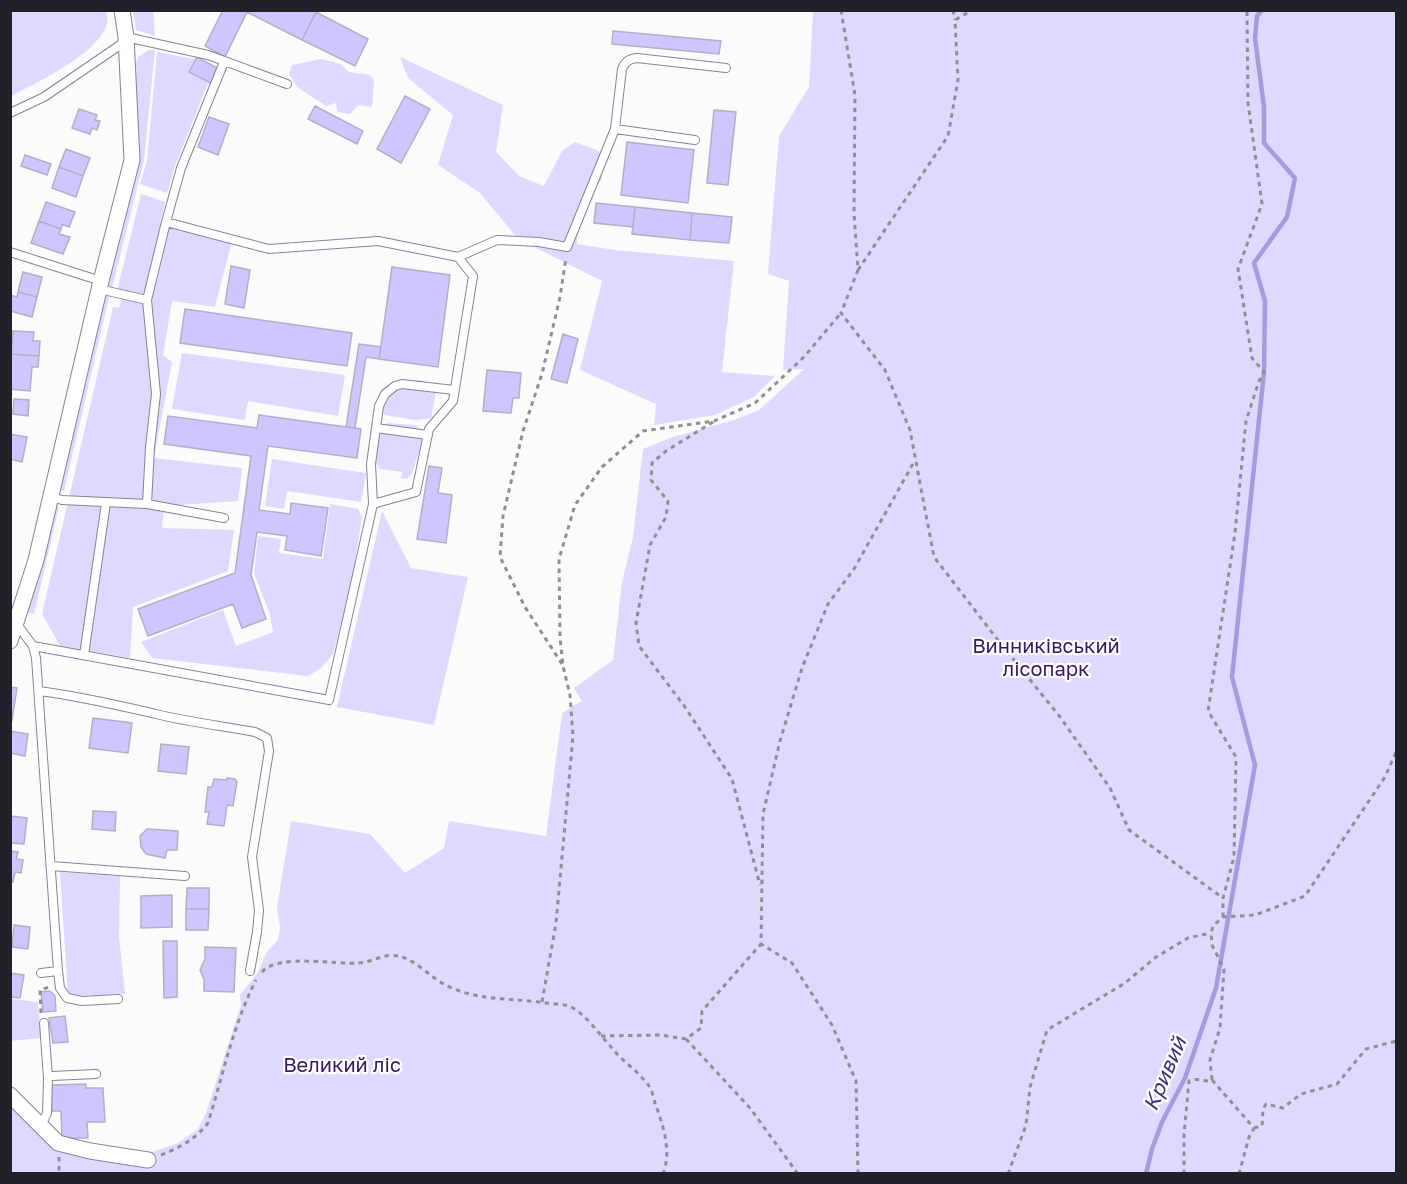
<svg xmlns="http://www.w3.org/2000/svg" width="1407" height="1184" font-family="'Golos Text',sans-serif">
<rect width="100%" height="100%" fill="#fbfbfb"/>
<path fill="#ded9fe" d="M11 10 106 11C107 15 108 20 107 24 98 54 38 82 11 96Z
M133 11H153L155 36 136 30Z
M813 11H1396V1173H11L10 1087 59 1139 145 1154 176 1144 198 1129 206 1113 241 1005 240 995 257 974 268 950 278 940 280 927 277 908 291 821 370 834 405 873 444 848 449 821 546 836 562 713 582 701 574 688 613 660 622 582 633 537 643 449 673 437 734 420 759 410 804 369 783 370 789 281 768 274 779 136 809 87Z
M149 50H155L144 160 111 292 106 282 138 162 136 64 138 57Z
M157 52 195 59 188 72 208 83 175 166 167 193 140 184 147 161Z
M400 57 503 105 496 152 519 176 544 186 562 151 575 142 599 151 602 179 576 212 577 244 615 250 734 261 722 372 775 376 754 397 715 415 654 425 656 404 580 370 602 281 518 239 480 193 438 165 453 115 408 78Z
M321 59 341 64 349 72 370 75 374 80 372 107 358 105 350 114 337 112 336 103 326 106 297 87 289 74 292 65Z
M141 194 165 202 160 223 232 241 215 307 172 301 163 355 172 362 154 458 242 468 238 501 164 506 162 528 234 530 228 571 133 607 130 658 60 646 42 614 113 307 119 308 123 293 117 291Z
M100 290 110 293 64 491 55 489Z
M182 353 345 375 338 416 248 401 245 420 172 409Z
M410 380H422L434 385 436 392 431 418 415 420 384 415 381 404 392 388Z
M387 423 416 425 424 434 412 474 407 479 401 478 402 472 380 469 376 463 380 429Z
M272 459 366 473 361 502 287 491 284 509 265 506Z
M330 504 358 509 362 517 351 587 333 654 321 668 308 676 152 658 141 642 223 610 236 646 273 632 270 615 254 573 258 536 281 539 279 553 323 559Z
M51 506 59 507 34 614 26 612Z
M382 511 411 568 468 577 434 725 337 707Z
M60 872 120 876 119 936 125 994 68 996Z
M11 999 38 1002 41 1038 11 1041Z"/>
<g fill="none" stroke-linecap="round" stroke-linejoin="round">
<path stroke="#a59bde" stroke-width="4.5" d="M1146 1174 1152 1149 1162 1122 1185 1078 1216 988 1255 765 1232 677 1264 372 1265 301 1254 263 1287 217 1295 178 1264 143V107L1255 38 1257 16 1262 10"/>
</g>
<path fill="#cec6fe" stroke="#b1afc6" stroke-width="1.5" d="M223 10H312L316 12 302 40 247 12 225 57 205 46Z
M316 12 368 39 355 66 302 40Z
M613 31 721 41 719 54 612 44Z
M197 57 219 69 212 84 189 72Z
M405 96 430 109 401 163 377 149Z
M315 106 363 131 357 144 308 119Z
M79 109 97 115 95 120 100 121 97 130 92 128 90 134 72 128Z
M714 110 736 112 728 185 707 183Z
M209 117 229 124 218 155 198 147Z
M627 142 694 150 688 203 621 195Z
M66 149 90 158 83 176 59 167Z
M25 155 51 164 47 175 21 166Z
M59 167 83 176 76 197 52 188Z
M46 202 75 212 69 227 62 224 61 229 39 221Z
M596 203 635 207 633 227 594 223Z
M635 207 692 213 690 240 632 234Z
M692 213 732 217 729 243 690 240Z
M39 221 61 229 59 234 70 237 63 254 31 243Z
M231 266 250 270 244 308 225 304Z
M392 267 450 275 438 367 379 359Z
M23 272 42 277 37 297 18 292Z
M18 292 37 297 32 317 10 311V295L17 297Z
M185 309 352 333 347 366 180 343Z
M13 331 34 332 33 341H40L39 356 11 354Z
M563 334 578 339 567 383 551 379Z
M359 344 381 347 379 359 366 357 355 428 346 427Z
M11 354 39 356 38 367H32L30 391 10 389Z
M487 370 521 373 519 398H513L511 413 483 411Z
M14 399 29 400 28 416 13 414Z
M259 415 361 429 357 458 268 446 259 510 290 514 291 503 328 508 321 556 285 550 287 536 257 532 251 575 266 619 242 628 233 604 148 636 138 609 235 573 251 456 164 444 168 416 257 428Z
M10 434 27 437 22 462 10 459Z
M429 466 442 468 438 493 452 495 446 543 417 539Z
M10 687 17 688 12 720 10 719Z
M93 718 132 723 128 753 89 748Z
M10 731 28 734 25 756 10 753Z
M161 744 189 747 186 774 158 771Z
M227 778 235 779 237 782 233 806 227 805 224 826 207 824 209 812H205L208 787H212L214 779 227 780Z
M93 811 116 812 115 831 92 829Z
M10 816 27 818 24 844 10 843Z
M147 829 178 831 177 850H167L165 858 146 854 141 847 140 836Z
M10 851 18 852 16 859 23 860 21 873 15 872 13 882H10Z
M187 888H209V909H186Z
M172 895V927L141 928V896Z
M186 909H209L208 930H186Z
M14 925 30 927 28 949 12 947Z
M163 941H177V997L164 998Z
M205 947 236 948 234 992 204 991V979L200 970 205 959Z
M10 973 24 975 20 998 10 997Z
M50 991 55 996 56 1011 43 1012 41 992Z
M65 1016 68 1042 53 1043 49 1018Z
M86 1084V1088H103L105 1122H87L88 1138H62L61 1111H52L51 1085Z"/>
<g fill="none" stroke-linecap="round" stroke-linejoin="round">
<defs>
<path id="lane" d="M126 37 208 55 287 84
M10 113 44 97 126 41
M615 129 695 140
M10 252 101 281
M458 257 497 240 539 242 567 247 615 129 622 69C625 62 628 59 637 58L726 68
M99 289 147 300
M376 428 428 435
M51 497 62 500 147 504 224 518
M147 504 150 447 156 394 147 300 166 222 181 168 224 62
M373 504 371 464 379 406 385 394 395 386 402 384 454 390
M16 623 33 646 36 658 58 971 41 973
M33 646 329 700 373 504 416 492 429 429 453 401 473 276 458 257 378 241 269 249 166 222
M84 655 106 503
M39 691C79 696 117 705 156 714 188 722 223 726 255 732L267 738 269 751 252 857 259 910 257 932 250 971
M51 866 185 876
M58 971 60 988 67 998 82 1001 118 999
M44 1023 48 1078
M41 1126 47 1113 48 1078 52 1076 96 1074"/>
<path id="street" d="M10 641 36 560 101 281 132 160 126 37 122 10
M10 1095 58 1143 90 1151 148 1160"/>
</defs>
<use href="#lane" stroke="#858299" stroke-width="10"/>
<use href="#street" stroke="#858299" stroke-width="17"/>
<path stroke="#8f8f93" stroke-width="3" stroke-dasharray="4.5 4.5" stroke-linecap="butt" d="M841 10 855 95 854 213 858 270 841 313 885 370 910 430 934 557 997 639 1060 717 1110 788 1129 830 1223 898
M953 10 955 20
M858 270 948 136 958 80 955 20 972 10
M713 422 666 451 652 463 651 480 668 501 666 517 650 545 636 623 639 646 685 707 732 779 760 885
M562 664 525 607 500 557 503 516 523 431 542 374 560 297 566 258
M1223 917V898L1234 857 1236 757 1208 711 1235 533 1246 421 1259 381 1264 372 1252 358 1238 269 1262 204 1248 103 1247 10
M262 972C279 953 334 965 359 963 373 962 384 953 398 956 416 959 433 981 452 988 481 1001 515 998 546 1003 553 1004 562 1004 569 1006 584 1012 600 1035 611 1047 622 1061 639 1072 649 1086 652 1091 654 1098 655 1103 663 1125 672 1151 663 1174
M542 1002 556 923 573 736 570 695 563 666 560 637 559 559 575 505 602 467 643 431 714 421 755 403 804 357 841 313
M41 1013 40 990 49 987
M601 1036 660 1035 686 1039 701 1028 702 1011 761 944
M686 1039 750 1108 798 1174
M1212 1080 1254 1128 1249 1137 1239 1174
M1254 1128 1262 1126 1263 1109 1266 1104 1283 1108 1301 1094 1337 1084 1366 1049 1396 1041
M161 1155C179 1148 196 1139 208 1123 223 1075 233 1025 256 980
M59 1157V1174
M858 1174 856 1081 832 1025 792 963 761 944 763 814 780 741 802 668 828 604 854 569 914 462
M1008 1174 1026 1125 1030 1087 1047 1030 1125 983 1156 957 1188 938 1211 933
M1184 1174V1134L1189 1081C1198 1077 1204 1083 1212 1080L1210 1060 1220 1028 1224 969 1212 945 1211 933 1213 926 1223 917 1255 915 1305 896 1385 777 1396 752"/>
<use href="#lane" stroke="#fff" stroke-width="8"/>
<use href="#street" stroke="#fff" stroke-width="15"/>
</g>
<g text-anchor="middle" stroke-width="4.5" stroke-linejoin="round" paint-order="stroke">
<g font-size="20" fill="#311967" stroke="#fff">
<text x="1046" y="653">Винниківський<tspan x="1046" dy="23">лісопарк</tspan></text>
<text x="342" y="1072">Великий ліс</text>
</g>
<g font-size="21" font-style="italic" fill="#422e7d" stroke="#fff">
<text transform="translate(1165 1074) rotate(-67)" y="7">Кривий</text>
</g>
</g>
<rect width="1407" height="1184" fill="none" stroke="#22212a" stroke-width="24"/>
</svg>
